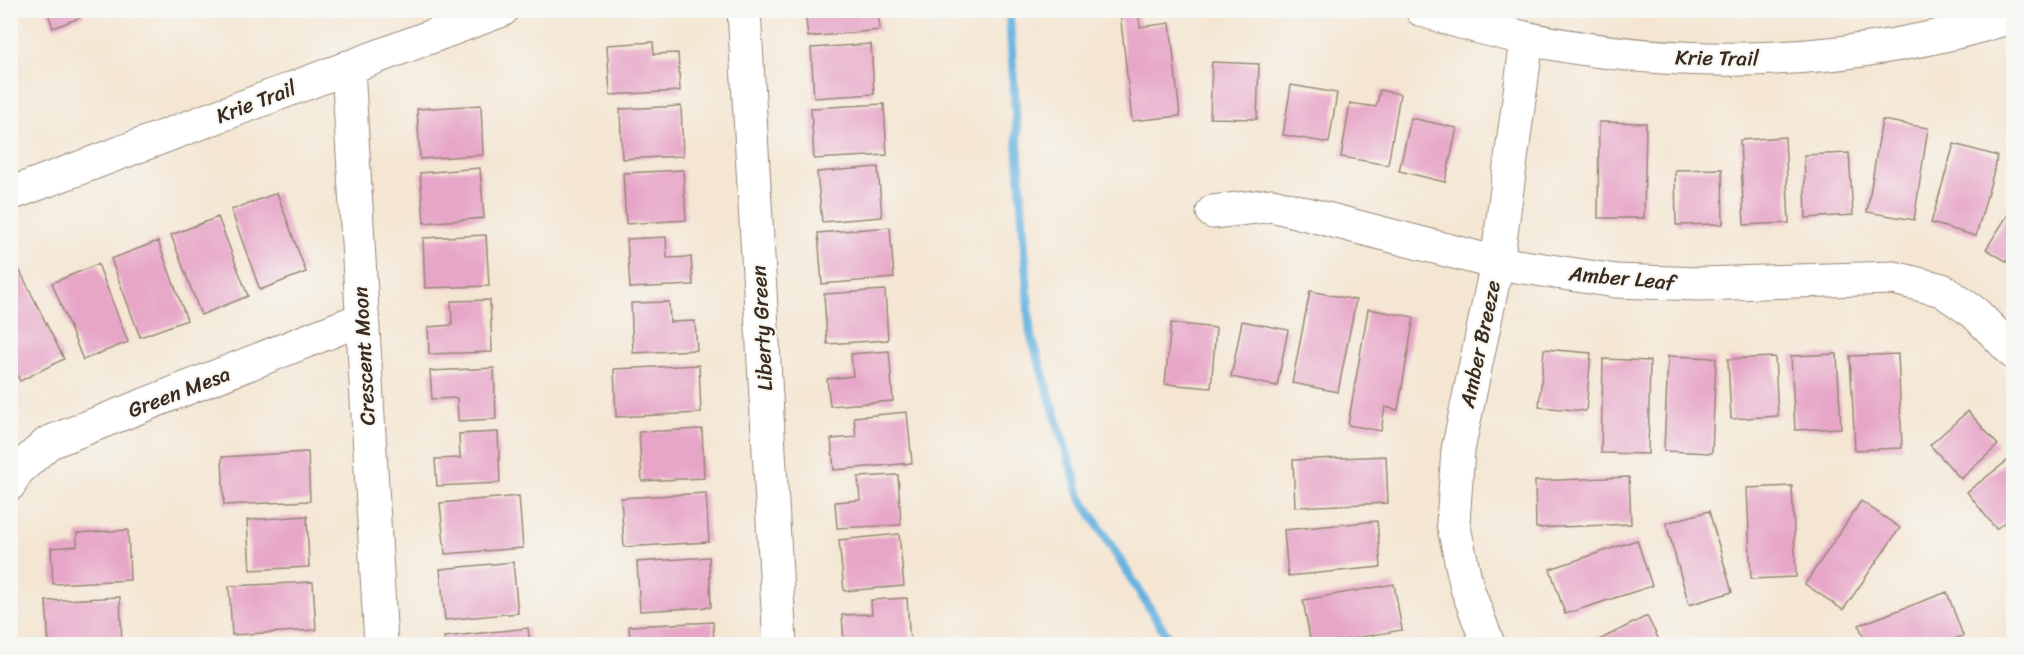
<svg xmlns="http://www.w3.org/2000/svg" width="2024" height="655" font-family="Sriracha,sans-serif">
<rect width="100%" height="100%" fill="#f6f6f2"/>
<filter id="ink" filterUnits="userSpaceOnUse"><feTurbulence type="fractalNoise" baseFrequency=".0167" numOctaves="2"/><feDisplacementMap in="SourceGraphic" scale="12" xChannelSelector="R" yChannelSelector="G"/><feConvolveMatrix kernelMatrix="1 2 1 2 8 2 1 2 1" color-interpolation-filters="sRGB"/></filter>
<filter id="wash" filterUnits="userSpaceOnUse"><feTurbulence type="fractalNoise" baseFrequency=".008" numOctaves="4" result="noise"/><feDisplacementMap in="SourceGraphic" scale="24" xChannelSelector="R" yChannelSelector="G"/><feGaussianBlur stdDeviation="1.35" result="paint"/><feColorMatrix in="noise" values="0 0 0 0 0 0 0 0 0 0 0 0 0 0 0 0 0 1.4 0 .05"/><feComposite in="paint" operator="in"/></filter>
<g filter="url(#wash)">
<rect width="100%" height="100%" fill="#f4e6d3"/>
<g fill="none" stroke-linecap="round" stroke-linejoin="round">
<path stroke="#66b2df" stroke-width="9" d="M1009 10 1030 332 1080 496 1172 644"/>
</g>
<g id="blocks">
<path fill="#e7a6c7" d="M47 10H82L84 16 53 28Z
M805 10H878L880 30 808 37Z
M1138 10 1140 27 1170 23 1180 116 1132 121 1120 12Z
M653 42 654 54 678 53 680 91 610 95 607 45Z
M871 44 874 94 814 98 811 48Z
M1212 62 1259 64 1257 119 1210 118Z
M1291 85 1337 93 1329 143 1283 135Z
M1380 90 1400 94 1388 165 1341 157 1350 103 1376 107Z
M884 104 887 155 814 159 811 108Z
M481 105 483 155 420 159 417 109Z
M681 106 683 156 622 159 620 109Z
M1411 118 1457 128 1445 182 1399 171Z
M1882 120 1928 128 1914 220 1867 212Z
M1599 122 1646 123 1644 218H1598Z
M1785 137 1789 223 1744 225 1740 140Z
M1954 144 1998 156 1976 236 1931 223Z
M1849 153 1853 215 1806 218 1804 155Z
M878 167 882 217 822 222 817 172Z
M480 168 484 218 424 223 420 173Z
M1722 169 1723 224 1676 225 1675 170Z
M683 170 686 220 626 224 623 173Z
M277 193 306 272 260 290 231 210Z
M2014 205V266L1986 249Z
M218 217 248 296 201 315 171 235Z
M890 227 894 278 822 284 818 233Z
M486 235 489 286 425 288 423 238Z
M666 237 667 258 691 257 693 285 630 288 627 239Z
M158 241 187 320 140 337 111 259Z
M98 264 128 342 83 360 52 283Z
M20 271 64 359 20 381 10 362V276Z
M885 290 888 340 827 344 824 294Z
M1310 291 1356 300 1338 392 1292 383Z
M490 300 492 352 429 354 428 327 452 325 451 301Z
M669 302 670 322 695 321 697 350 633 353 631 303Z
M1368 309 1414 317 1398 410 1385 407 1381 431 1348 425Z
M1242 321 1288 330 1277 386 1231 377Z
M1171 323 1216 328 1211 388 1165 384Z
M1544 349 1591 353 1586 411 1539 407Z
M889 351 893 401 830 406 827 379 853 376 851 354Z
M1837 354 1841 428 1795 430 1791 356Z
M1898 354 1902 448 1855 450 1850 356Z
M1668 356 1716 358 1712 453 1664 451Z
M1775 357 1778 416 1731 419 1728 359Z
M1603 359 1650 361 1648 454 1601 453Z
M699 365 701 413 616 417 614 369Z
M494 368 496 419 458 421 457 398 432 399 430 371Z
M1968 411 1998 445 1961 479 1930 445Z
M907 412 912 463 834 470 831 439 856 437 854 417Z
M702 429 704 478 642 481 639 432Z
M498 432 500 483 437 486 435 459 460 458 459 434Z
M308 452 310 501 224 505 222 457Z
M1386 456 1388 503 1295 507 1293 460Z
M2011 458 2014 460V515L1996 529 1967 492Z
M898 475 901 525 837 528 835 502 860 500 858 477Z
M1629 477 1631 524 1536 528 1535 481Z
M1792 486 1796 577 1751 579 1747 488Z
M706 493 709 542 624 547 621 498Z
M519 496 523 548 445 554 440 503Z
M1861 501 1900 528 1843 610 1805 584Z
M1709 511 1732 592 1689 605 1666 523Z
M307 516 309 567 250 570 247 520Z
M1377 521 1381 567 1288 576 1284 530Z
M128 530 130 580 53 584 51 548 77 546V533Z
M899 534 904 586 844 591 839 540Z
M1637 540 1652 586 1565 614 1550 569Z
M709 557 711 607 640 611 637 562Z
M513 562 518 613 445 620 440 569Z
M313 582 316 630 232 635 229 586Z
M1394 584 1402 630 1321 644H1311L1303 600Z
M1947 592 1963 636 1941 644H1866L1859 625Z
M120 597 122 644H49L46 601Z
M907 598 910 644H844L842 615 872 614 871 600Z
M1647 616 1661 644H1591Z
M713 622 714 644H630L629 626Z
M528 628 530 644H445L444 637Z"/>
</g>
</g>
<g filter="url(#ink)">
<use href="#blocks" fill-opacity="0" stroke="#988878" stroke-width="1.5"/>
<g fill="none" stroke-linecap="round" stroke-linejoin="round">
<defs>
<path id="minor" d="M744 10 780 644
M1422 10C1611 73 1823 76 2014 16
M348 67 381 644
M10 194 502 10
M1213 212 1272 205 1497 263 1616 281 1700 284 1894 278 1942 290 1975 313 2014 353
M10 484 17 471 48 443 362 319
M1488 644 1467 588 1453 523 1458 450 1497 263 1527 40"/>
</defs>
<use href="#minor" stroke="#988878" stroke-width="35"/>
<use href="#minor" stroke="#fff" stroke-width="33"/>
</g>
</g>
<g text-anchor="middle" stroke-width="4.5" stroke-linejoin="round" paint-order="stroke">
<g font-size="21" fill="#3b2a1e" stroke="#f6f6f2">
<text transform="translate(1717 58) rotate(1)" y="7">Krie Trail</text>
<text transform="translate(256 102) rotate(-21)" y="7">Krie Trail</text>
<text transform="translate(1622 278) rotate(5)" y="7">Amber Leaf</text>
<text transform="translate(762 328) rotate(-93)" y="7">Liberty Green</text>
<text transform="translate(1480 344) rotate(-78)" y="7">Amber Breeze</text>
<text transform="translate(364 356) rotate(-93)" y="7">Crescent Moon</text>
<text transform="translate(179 392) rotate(-21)" y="7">Green Mesa</text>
</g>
</g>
<rect width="2024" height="655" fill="none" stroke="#f6f6f2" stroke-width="36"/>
</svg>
